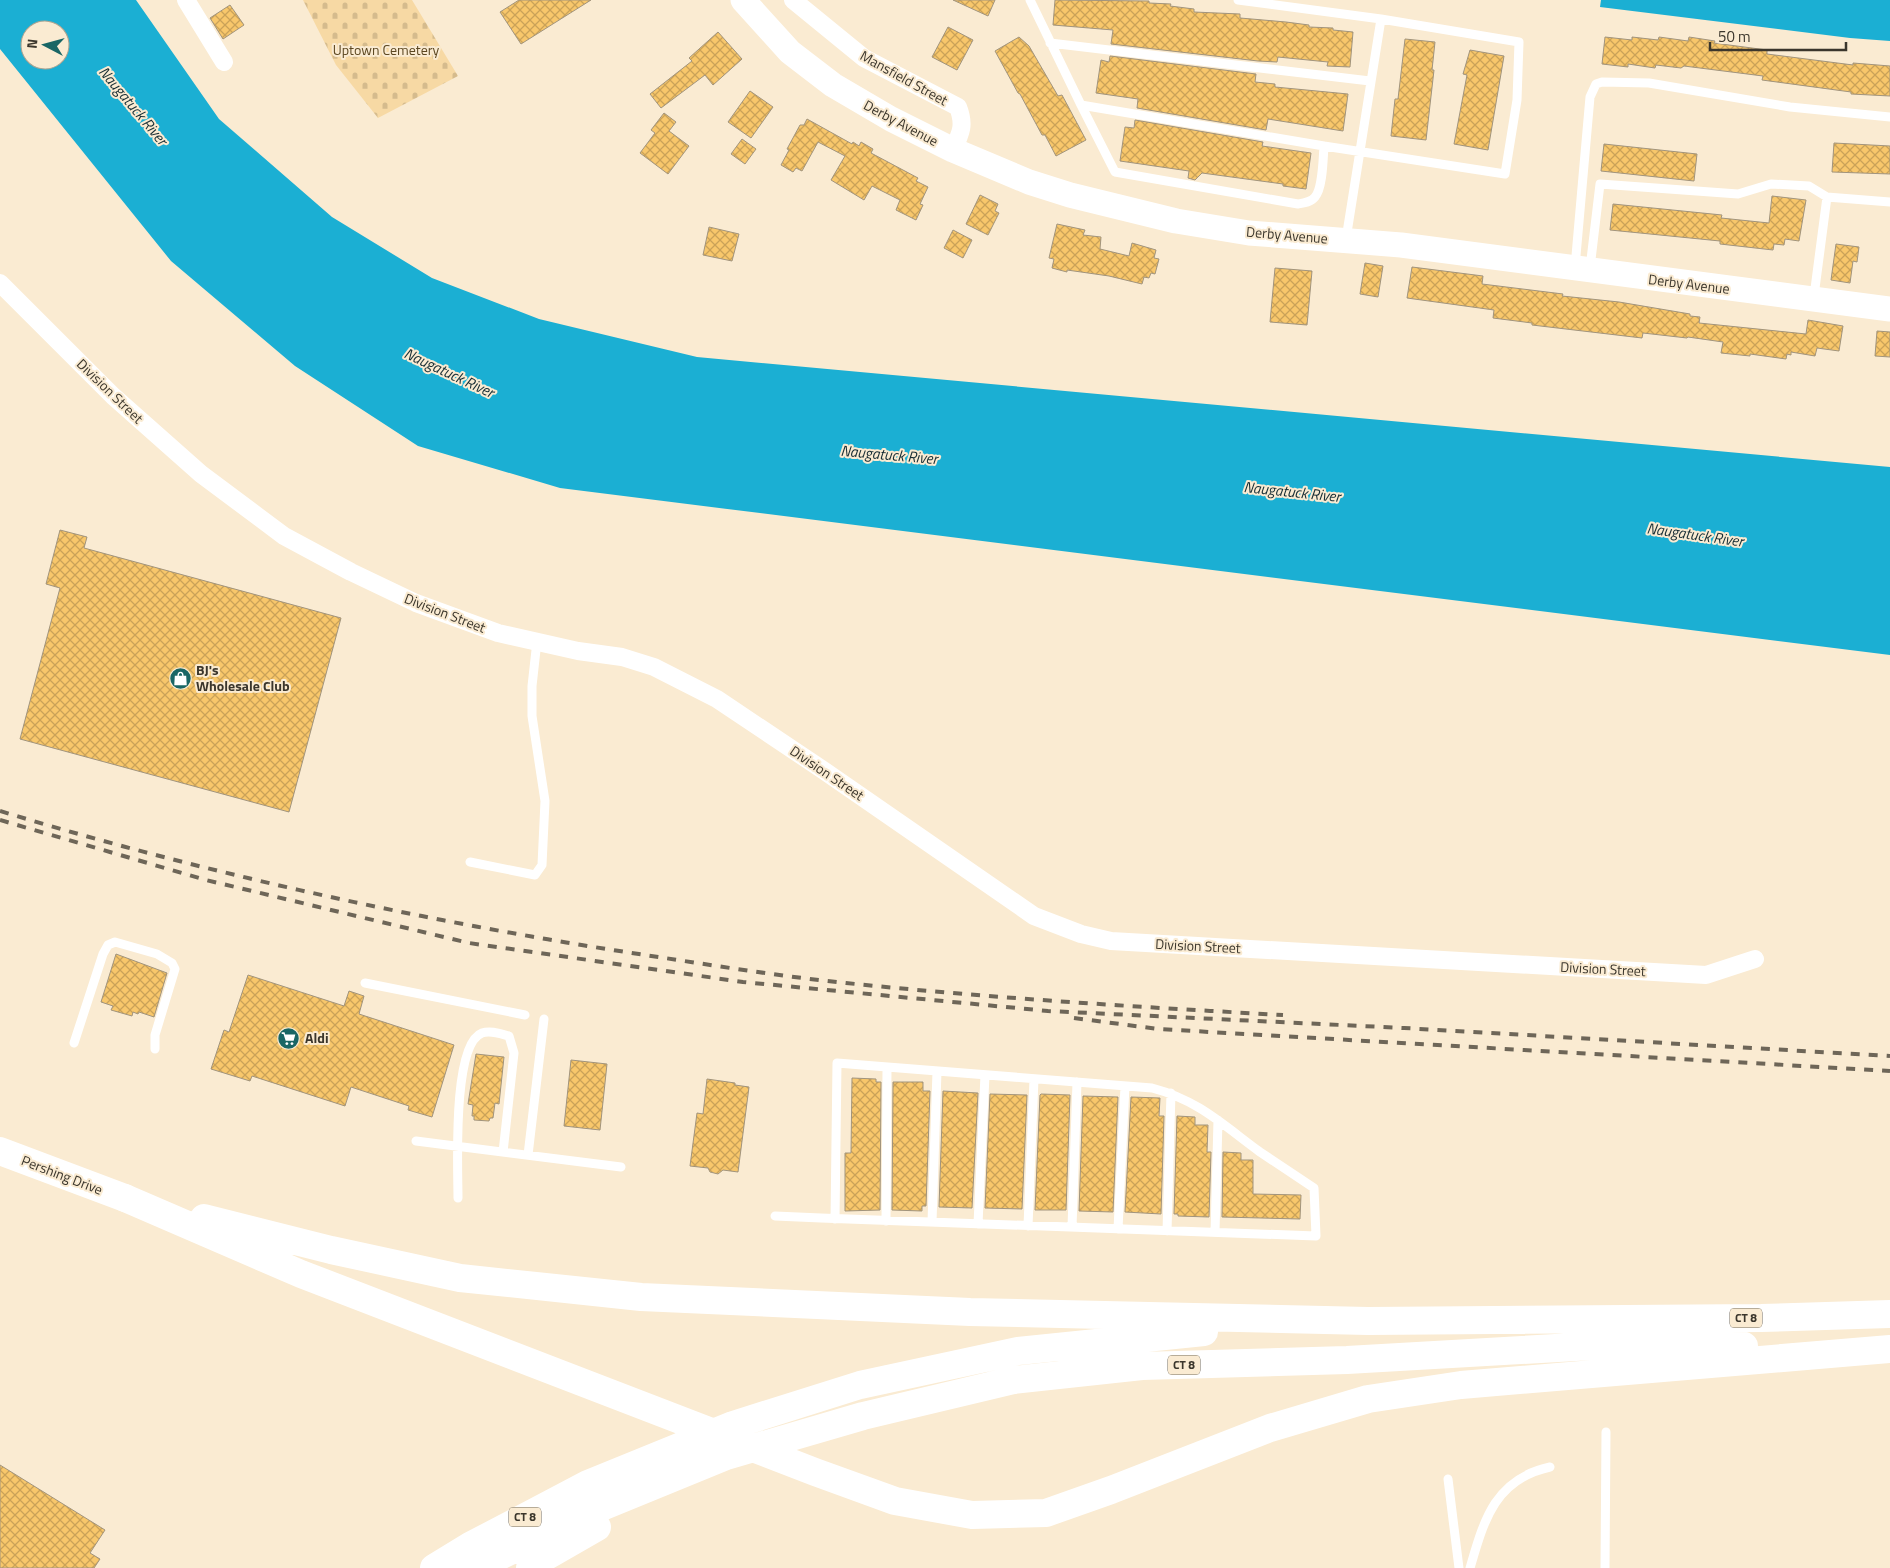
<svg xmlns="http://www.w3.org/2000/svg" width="1890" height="1568" font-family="'Titillium Web',sans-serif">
<defs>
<pattern id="cemetery-stones" width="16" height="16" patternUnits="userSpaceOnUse" patternTransform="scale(1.25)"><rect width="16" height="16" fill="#f7d9a4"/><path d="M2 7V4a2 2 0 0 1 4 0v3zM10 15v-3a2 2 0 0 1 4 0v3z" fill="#d5bb8d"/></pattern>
<pattern id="building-cross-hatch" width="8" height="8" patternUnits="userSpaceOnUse" patternTransform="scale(1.25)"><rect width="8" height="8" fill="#f8c76b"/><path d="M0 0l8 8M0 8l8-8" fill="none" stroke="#caa258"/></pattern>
</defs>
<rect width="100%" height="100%" fill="#faebd2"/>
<path fill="url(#cemetery-stones)" d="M303 0H412L458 76 378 118 336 65Z"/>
<path fill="#1bafd3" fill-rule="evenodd" d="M0 0H136L219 119 332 217 432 278 539 319 697 357 1890 467V655L560 488 418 446 295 366 171 261 0 49ZM30 30H60V60H30Z
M1601 0H1890V41L1850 38 1600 7Z"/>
<path fill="url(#building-cross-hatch)" stroke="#a1947d" d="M519 0H591L521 44 500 12Z
M953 0H995L988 16Z
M1055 0 1149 1V3L1171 4 1170 6 1194 9V12L1240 14V18L1286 22 1309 25V27L1333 28V30L1353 32 1350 67 1327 66 1328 62 1278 57 1277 62 1258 61 1111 44 1113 30 1053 25Z
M230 5 244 25 223 39 210 18Z
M948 27 973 40 957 70 932 57Z
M718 32 742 59 713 85 705 75 661 108 650 94 692 61 689 58Z
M1019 37 1029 46 1058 96 1062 95 1086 140 1056 156 1045 135H1042L1020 94 1018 93 995 51Z
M1605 37 1632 40V37L1658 40 1659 37 1688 41 1689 37 1715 41 1714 43 1767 50V54L1853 65V63L1890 66V96L1851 94V92L1762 80 1763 76 1684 66 1681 68 1656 65 1655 68 1628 64V67L1602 64Z
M1405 39 1435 42 1432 70H1434L1426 140 1391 136 1395 99H1398Z
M1470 50 1504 56 1488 150 1454 144 1467 75 1463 74Z
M1110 56 1256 74 1255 82 1275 84V87L1348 94 1343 131 1268 119 1266 130 1137 108 1138 99 1096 93 1101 60 1109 62Z
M750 91 773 107 751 138 728 122Z
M664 113 676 122 669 131 689 146 668 174 640 153 655 133 651 130Z
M807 119 852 144 853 142 859 146 861 142 873 149 871 153 918 178 916 181 928 187 920 204 923 205 916 220 896 210 900 200 872 186 864 200 831 180 845 156 818 142 802 171 796 168 793 172 781 165 789 150 787 149 800 125H804Z
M1135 120 1263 142 1262 146 1311 153 1306 189 1283 186V184L1202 173 1195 180 1188 178 1189 171 1120 161 1125 127 1134 128Z
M742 139 756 149 745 164 731 154Z
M1834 143 1890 146V174L1832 172Z
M1604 144 1697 154 1694 181 1601 171Z
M980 195 998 204 995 211 999 213 988 235 966 224Z
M1772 196 1806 200 1799 241 1785 239 1784 245 1774 244 1773 250 1720 244V241L1610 230 1613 204 1722 215 1721 218 1769 223Z
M1057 224 1085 230 1083 235 1101 237 1100 249 1129 256 1132 243 1156 250 1154 258 1159 259 1155 274 1151 273 1149 278 1144 277 1142 284 1109 276 1067 270V272L1052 268 1054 259 1049 258Z
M709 227 739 234 732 261 703 255Z
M953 230 972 240 963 258 944 248Z
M1836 244 1859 247 1857 262 1853 261 1850 283 1831 280Z
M1365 263 1383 266 1378 297 1360 294Z
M1412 267 1483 276 1482 284 1563 294 1562 296 1619 302 1690 314V316L1700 317 1699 323 1806 334 1808 320 1843 326 1839 351 1817 348 1815 356 1791 352V355L1787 354 1786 359 1750 354V356L1721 353 1723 342 1688 337 1687 338 1643 333 1642 338 1532 325V323L1493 318 1494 310 1407 298Z
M1275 268 1312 271 1307 325 1270 322Z
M1877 331 1890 332V357L1875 356Z
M60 530 87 537 84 548 341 618 289 812 20 739 60 588 46 584Z
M116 954 167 973 154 1017 139 1012 138 1014 133 1012 132 1016 111 1010 113 1006 101 1002Z
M248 975 344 1006 349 991 364 996 359 1014 454 1045 432 1117 408 1110 409 1106 351 1087 345 1106 252 1076 250 1081 211 1069 224 1030 229 1032Z
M476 1054 504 1057 499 1104 495 1103 493 1118H490L489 1121 474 1120V1116H472L473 1105 468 1104Z
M571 1060 607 1064 600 1130 564 1126Z
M852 1078 876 1079V1082H881L880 1210 845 1211V1153H851Z
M707 1079 735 1083V1085L749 1087 738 1172 723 1170 718 1174 710 1172 708 1168 690 1166 697 1113 703 1114Z
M893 1082H923V1091H930L926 1206H922V1211L892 1210Z
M943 1091 978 1093 972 1208 939 1207Z
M990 1094 1027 1095 1022 1209 985 1208Z
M1041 1094 1070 1095 1066 1210H1035L1040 1095Z
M1083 1096 1118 1097 1113 1212 1079 1211Z
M1131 1097 1160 1098 1159 1116H1164L1161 1214 1125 1212Z
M1177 1116 1195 1117V1125H1208L1207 1152H1211L1209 1217 1178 1216V1214H1174Z
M1223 1152 1241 1153V1160H1253V1194L1301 1195 1300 1219 1222 1217Z
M0 1465 105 1530 90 1553 100 1559 94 1568H0Z"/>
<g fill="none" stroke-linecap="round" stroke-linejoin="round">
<path stroke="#fff" stroke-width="9" d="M1030 0 1081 105 1115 172 1298 204C1304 203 1311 202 1315 197 1323 188 1323 158 1324 146L1505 174 1517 100 1519 42 1381 19 1346 239
M1238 0 1381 19
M1050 43 1370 81
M1081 105 1324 146
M1827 197 1890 202
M1575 267 1590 97 1596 84 1602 82 1649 83 1790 107 1890 117
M1590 268 1600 184 1738 194 1771 184 1809 186 1827 197 1814 296
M470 862 535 875 542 865 545 801 532 716V686L537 641
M365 983 525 1015
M74 1043 103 954 108 945 115 942 157 954 172 963 175 969 155 1035V1049
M416 1141 621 1167
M528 1155 544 1019
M458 1198C458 1169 452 1044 482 1033 491 1030 501 1034 509 1036L514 1053 503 1152
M775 1216 821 1218 1316 1236 1314 1188C1296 1176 1278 1164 1260 1152 1223 1125 1198 1100 1152 1088L837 1063 835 1219
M886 1221 887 1068
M932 1222 937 1071
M978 1224 985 1075
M1028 1226 1034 1079
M1072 1227 1077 1082
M1118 1229 1125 1086
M1167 1231 1171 1093
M1215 1232 1218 1120
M1448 1479 1459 1568
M1470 1568C1484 1520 1495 1479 1550 1467
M1605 1568 1606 1432"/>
<path stroke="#fff" stroke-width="18" d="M186 0 224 62
M793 0 864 58 958 107C965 125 961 133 953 150
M0 283 113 396 201 474 284 536 351 572 416 603 498 633 578 651 622 657 654 667 717 699 823 770 1034 916 1081 934 1111 941 1706 975 1755 959"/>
<path stroke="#fff" stroke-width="25" d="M743 0 790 52 833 85 891 119 953 150 1029 182 1070 195 1176 221 1249 233 1401 245 1890 309"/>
<path stroke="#fff" stroke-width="28" d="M0 1151 125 1198"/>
<path stroke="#fff" stroke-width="28" d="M125 1198 301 1274 815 1472 895 1501 972 1515 1046 1513 1111 1490 1270 1428 1368 1399 1461 1385 1890 1349
M204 1218 331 1250 460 1278 641 1297 970 1312 1368 1321 1761 1318 1890 1314
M434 1568 470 1546 588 1484 733 1425 860 1385 1018 1351 1204 1332
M475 1568 599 1508 726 1456 863 1416 1014 1380 1142 1366 1347 1360 1627 1344 1744 1346
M530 1568 545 1557 597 1527"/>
<path stroke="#6e6658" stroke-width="4" stroke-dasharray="9 9" stroke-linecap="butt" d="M0 811C211 875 427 922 645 955 711 965 778 976 846 983 991 998 1137 1007 1283 1015
M0 820 206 880 469 943 743 982 1048 1011 1404 1028 1890 1056
M1074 1018 1158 1029 1890 1071"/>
</g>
<defs>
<symbol id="shop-disc" viewBox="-11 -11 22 22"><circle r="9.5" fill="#196665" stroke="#faebd2"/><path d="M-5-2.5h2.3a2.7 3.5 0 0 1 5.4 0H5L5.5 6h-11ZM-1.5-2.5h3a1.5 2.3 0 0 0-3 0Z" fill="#fff"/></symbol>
<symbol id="supermarket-disc" viewBox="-11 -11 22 22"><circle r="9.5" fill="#196665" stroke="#faebd2"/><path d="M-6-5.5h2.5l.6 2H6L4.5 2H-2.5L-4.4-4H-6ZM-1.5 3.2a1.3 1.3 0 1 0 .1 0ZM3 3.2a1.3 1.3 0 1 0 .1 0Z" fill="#fff"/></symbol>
</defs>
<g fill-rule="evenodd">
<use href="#shop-disc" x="168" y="666" width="25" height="25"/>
<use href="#supermarket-disc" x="276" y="1026" width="25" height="25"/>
</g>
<g text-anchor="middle" stroke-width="4" stroke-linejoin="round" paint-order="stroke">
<g fill="#faebd2" stroke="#746c5e" stroke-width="1">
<rect x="1730" y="1308.5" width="32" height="19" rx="4"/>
<rect x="1168" y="1355.5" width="32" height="19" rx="4"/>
<rect x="509" y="1507.5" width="32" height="19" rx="4"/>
</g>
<g font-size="12" font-weight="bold" fill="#3b362c">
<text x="1746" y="1322">CT 8</text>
<text x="1184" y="1369">CT 8</text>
<text x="525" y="1521">CT 8</text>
</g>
<g font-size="14" fill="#5c4721" stroke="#faebd2">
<text x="386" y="55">Uptown Cemetery</text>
</g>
<g font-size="14" fill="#3b362c" stroke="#faebd2">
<text transform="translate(904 78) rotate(29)" y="5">Mansfield Street</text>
<text transform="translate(901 123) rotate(28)" y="5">Derby Avenue</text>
<text transform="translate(1287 235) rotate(5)" y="5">Derby Avenue</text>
<text transform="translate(1689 284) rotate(7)" y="5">Derby Avenue</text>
<text transform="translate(110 391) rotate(44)" y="5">Division Street</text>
<text transform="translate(445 613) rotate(21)" y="5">Division Street</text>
<text transform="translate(827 773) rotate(34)" y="5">Division Street</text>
<text transform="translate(1198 946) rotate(3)" y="5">Division Street</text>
<text transform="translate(1603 969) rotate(3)" y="5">Division Street</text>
<text transform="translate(62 1175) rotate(21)" y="5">Pershing Drive</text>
</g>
<g font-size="14" font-weight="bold" fill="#3b362c" stroke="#faebd2" text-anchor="start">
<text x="196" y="675">BJ's<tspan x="196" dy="16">Wholesale Club</tspan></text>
<text x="305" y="1043">Aldi</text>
</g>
<g font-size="15" font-style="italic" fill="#172d34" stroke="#faebd2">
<text transform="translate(133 106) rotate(50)" y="5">Naugatuck River</text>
<text transform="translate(449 373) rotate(25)" y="5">Naugatuck River</text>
<text transform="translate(889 455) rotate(5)" y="5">Naugatuck River</text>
<text transform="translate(1292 492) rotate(6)" y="5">Naugatuck River</text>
<text transform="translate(1695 535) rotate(8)" y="5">Naugatuck River</text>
</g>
</g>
<g transform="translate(45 45) rotate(276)"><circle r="24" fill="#faebd2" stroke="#aea390"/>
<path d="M0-4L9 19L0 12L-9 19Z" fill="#196665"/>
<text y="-8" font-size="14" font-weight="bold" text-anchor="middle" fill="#3b362c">N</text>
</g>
<path d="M1710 42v8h136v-8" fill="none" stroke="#3b362c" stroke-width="2.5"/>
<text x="1718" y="42" font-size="15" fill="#3b362c" stroke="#faebd2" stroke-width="4" paint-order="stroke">50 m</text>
</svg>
